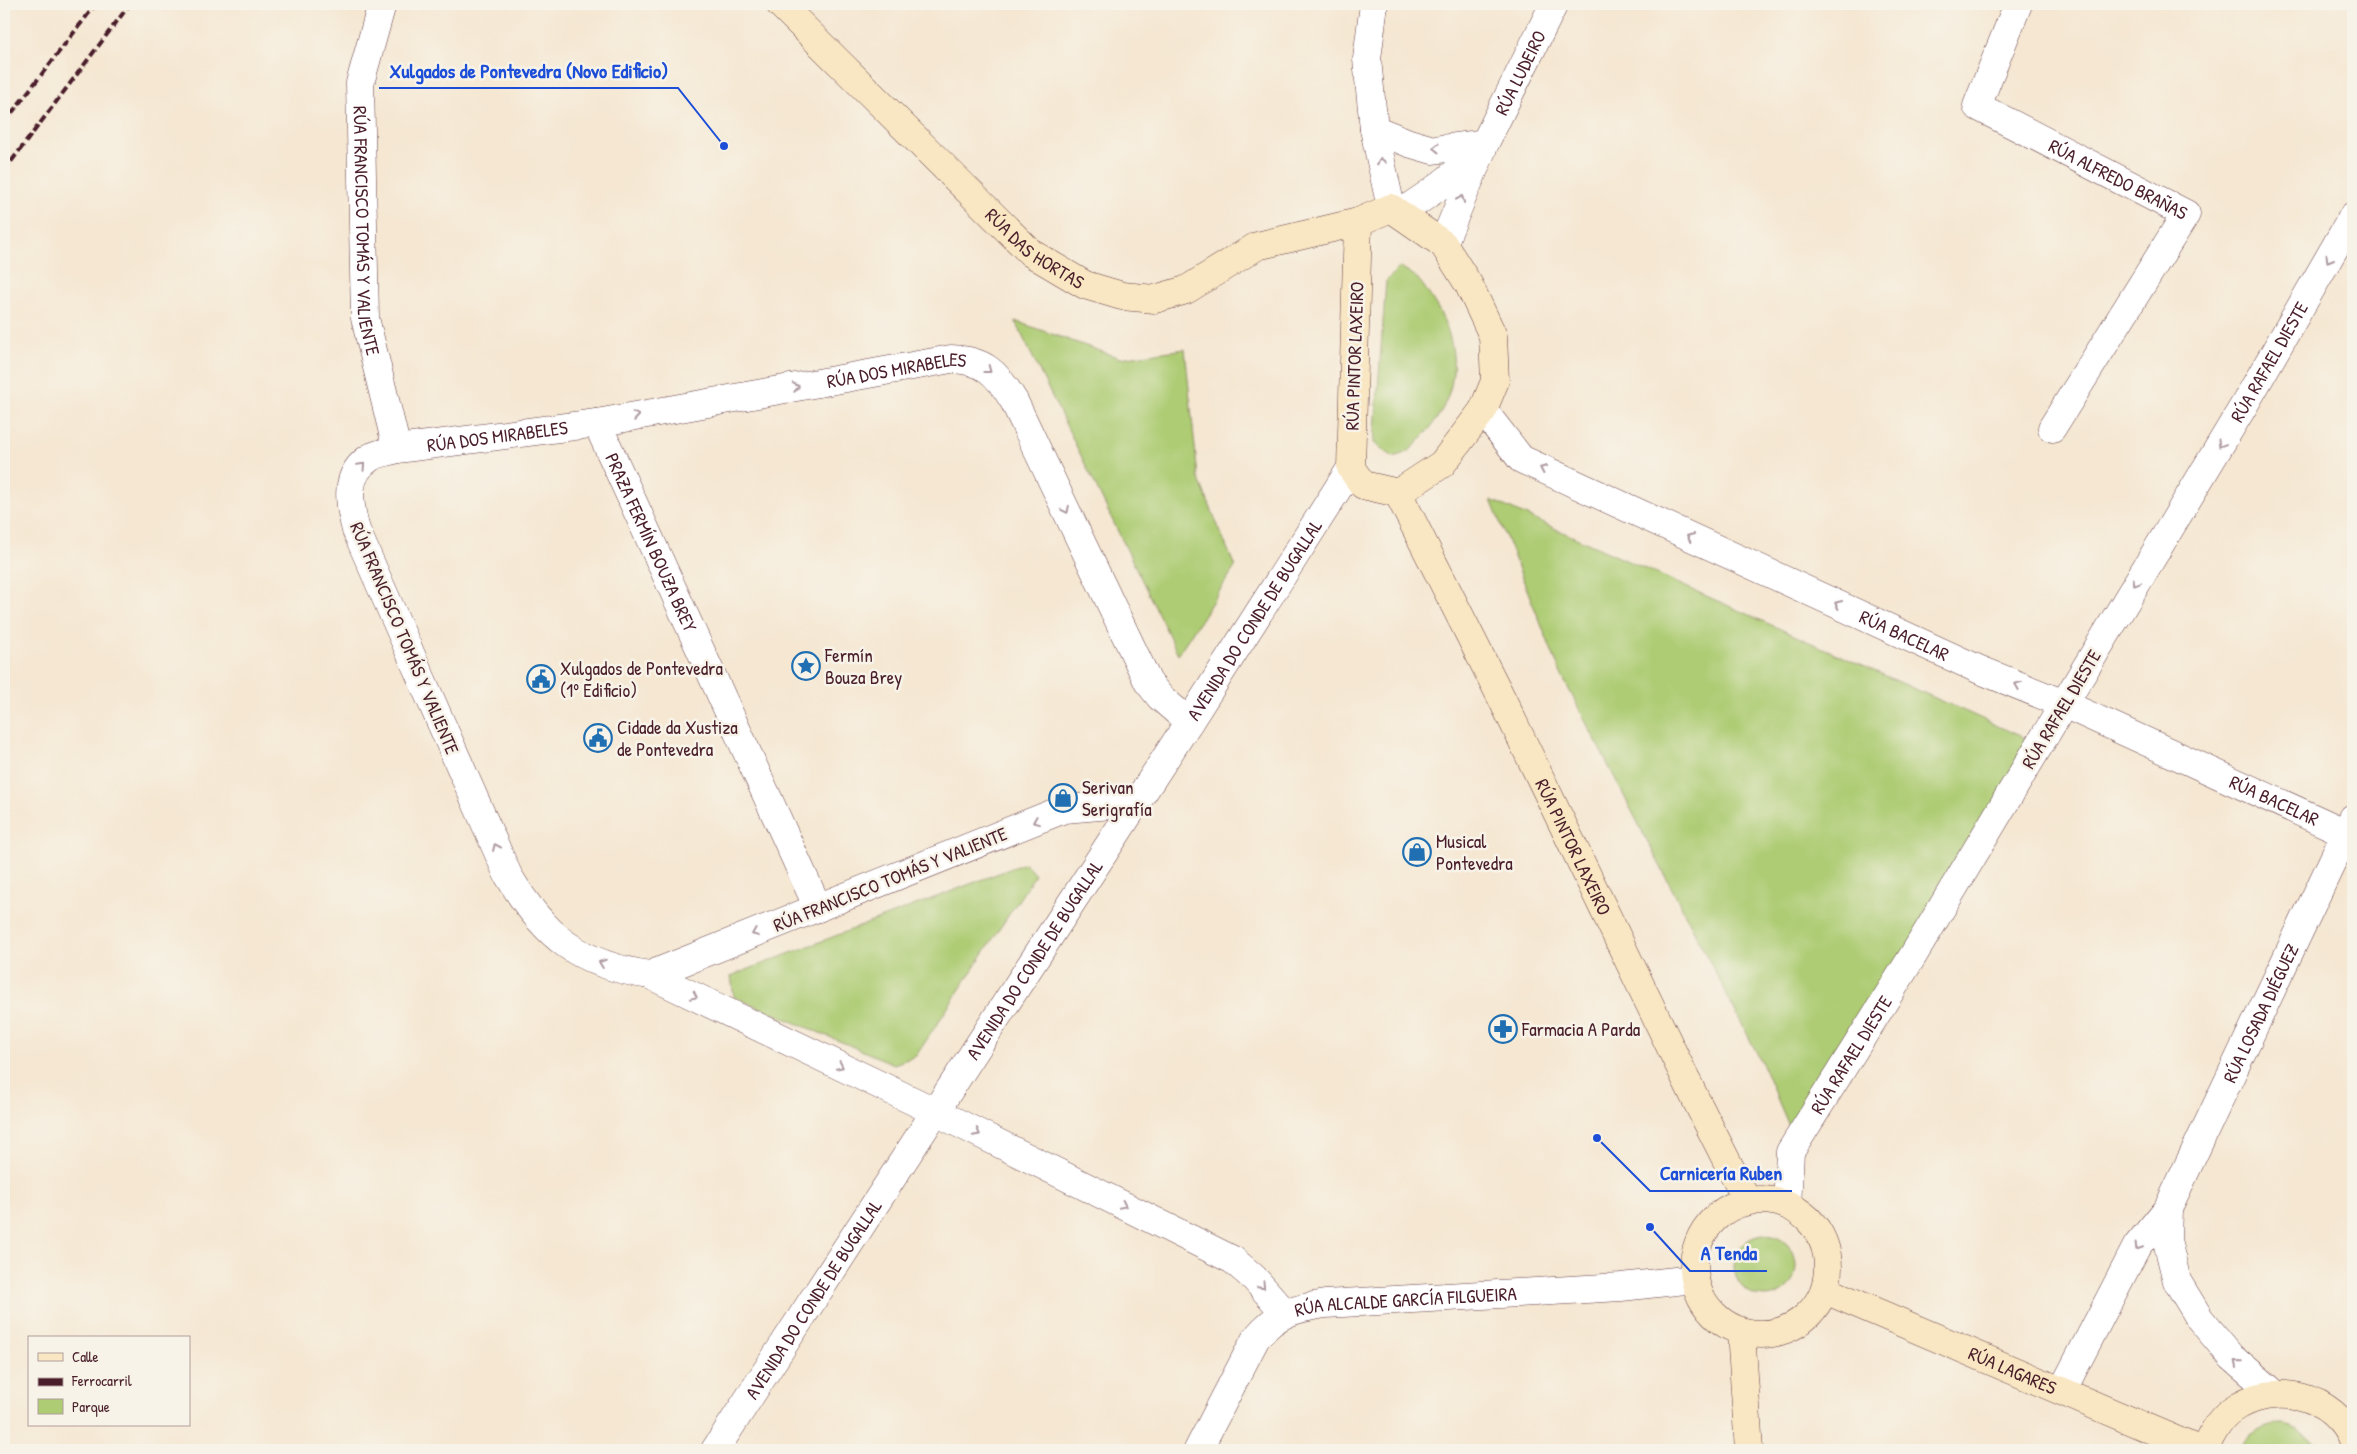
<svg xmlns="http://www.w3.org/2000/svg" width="2357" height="1454" font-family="'Patrick Hand',sans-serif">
<rect width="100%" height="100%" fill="#f7f3e8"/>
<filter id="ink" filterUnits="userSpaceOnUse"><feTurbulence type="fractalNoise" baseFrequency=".02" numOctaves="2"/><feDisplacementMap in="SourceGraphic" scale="10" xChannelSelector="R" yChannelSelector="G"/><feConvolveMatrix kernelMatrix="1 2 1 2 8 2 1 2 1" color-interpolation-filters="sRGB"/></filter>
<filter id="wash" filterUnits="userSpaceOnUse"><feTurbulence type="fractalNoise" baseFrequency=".0096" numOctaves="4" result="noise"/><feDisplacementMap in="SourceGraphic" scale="20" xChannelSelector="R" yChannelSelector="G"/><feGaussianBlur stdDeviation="1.12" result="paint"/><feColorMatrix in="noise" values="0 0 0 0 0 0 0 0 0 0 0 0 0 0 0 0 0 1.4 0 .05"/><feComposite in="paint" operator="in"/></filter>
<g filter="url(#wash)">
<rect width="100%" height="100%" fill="#f5e7d2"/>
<path fill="#adcc73" stroke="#7c764f" d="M1400 267C1419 277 1421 282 1432 299 1461 343 1462 391 1426 433 1413 447 1412 452 1393 457L1374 443 1386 281Z
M1015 321 1120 358 1185 349 1198 477 1235 567 1178 654Z
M1491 500 2045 747 1793 1135 1761 1061 1561 674Z
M1025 863 1035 875 916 1056 894 1064 734 997 731 976Z
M1734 1266a31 31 0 1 1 62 0a31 31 0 1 1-62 0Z
M2275 1424C2296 1426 2308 1433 2320 1450H2238C2245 1434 2260 1428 2275 1424Z"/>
</g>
<g filter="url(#ink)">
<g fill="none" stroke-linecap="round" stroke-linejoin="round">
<defs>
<g id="pedestrian">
<path id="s1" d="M382 4 360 83 365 318 397 449"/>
<path id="s2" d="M597 423 818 908"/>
<path id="s3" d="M1787 1205 1790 1152 1914 954 2064 704"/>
</g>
<g id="minor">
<path d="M1374 4 1367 59 1374 129 1391 208"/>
<path id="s4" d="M2018 4 1977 106 2186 214 2052 428"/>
<path d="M1374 129 1409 143 1433 150 1485 143"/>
<path d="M1400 213C1428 195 1453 178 1475 153"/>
<path id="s5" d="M1443 244 1485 143 1554 4"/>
<path id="s6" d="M1483 410 1521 459 1978 669 2064 704 2346 833"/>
<path id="s7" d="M2064 704 2243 407 2353 216"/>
<path id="s8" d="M1135 803 1064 809 650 975C579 965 544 936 508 875L356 530C349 504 343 474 371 457 378 453 389 452 397 449L597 423 951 359C985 360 997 373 1014 401L1148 682 1160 697 1189 722"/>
<path d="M650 975 934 1111 1233 1260 1254 1278 1285 1313"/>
<path d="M2168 1208 2167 1241 2177 1281 2200 1319 2232 1357 2275 1394"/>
<path id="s9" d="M2062 1391 2137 1246 2168 1208 2353 818"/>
<path id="s10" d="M1198 1450 1256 1338C1277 1313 1293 1309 1325 1304L1621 1287 1694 1279"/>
</g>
<g id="tertiary">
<path id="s11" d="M715 1450 1189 722 1351 468"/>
</g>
<g id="secondary">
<path id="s12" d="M780 4 1031 253 1085 285 1122 296 1155 299 1186 290 1257 246 1358 222"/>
<path d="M1391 208 1443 244 1469 285 1493 336 1495 381 1483 410 1442 464 1398 493 1363 485 1351 468 1358 222Z"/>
<path id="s13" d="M1398 493 1504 703 1695 1098 1747 1201"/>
<circle cx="1761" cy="1267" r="67"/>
<path id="s14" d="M1825 1290 2199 1450"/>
<path d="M1741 1332 1749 1450"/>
<path d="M2204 1450C2211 1436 2218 1420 2232 1410 2272 1381 2336 1394 2353 1443"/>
</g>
</defs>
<use href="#pedestrian" stroke="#643d44" stroke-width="29"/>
<use href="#minor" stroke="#643d44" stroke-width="29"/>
<use href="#tertiary" stroke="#643d44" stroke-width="29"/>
<use href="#secondary" stroke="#643d44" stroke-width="29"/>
<use href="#pedestrian" stroke="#fff" stroke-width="28"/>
<use href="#minor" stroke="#fff" stroke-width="28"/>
<use href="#tertiary" stroke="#fff" stroke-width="28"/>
<use href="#secondary" stroke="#f9e7c3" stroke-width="28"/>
<path stroke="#4a1f2b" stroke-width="4" stroke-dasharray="8 4" stroke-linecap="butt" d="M4 123 96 4
M4 171 130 4"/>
</g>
<defs><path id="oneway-chevron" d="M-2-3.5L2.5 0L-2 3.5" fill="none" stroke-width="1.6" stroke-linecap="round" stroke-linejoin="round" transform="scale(1.25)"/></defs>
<g stroke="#ae9aa0">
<use href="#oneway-chevron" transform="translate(1436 148) rotate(180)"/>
<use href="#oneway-chevron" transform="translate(1381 161) rotate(-102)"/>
<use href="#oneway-chevron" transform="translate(1461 199) rotate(-68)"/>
<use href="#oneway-chevron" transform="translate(2329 259) rotate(120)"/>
<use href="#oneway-chevron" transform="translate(988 370) rotate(37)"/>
<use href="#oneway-chevron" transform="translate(796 387) rotate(-10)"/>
<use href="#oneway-chevron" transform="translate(636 416) rotate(-10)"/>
<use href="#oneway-chevron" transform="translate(2221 444) rotate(121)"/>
<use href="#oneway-chevron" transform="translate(362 466) rotate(-47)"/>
<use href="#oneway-chevron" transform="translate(1543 469) rotate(-155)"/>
<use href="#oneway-chevron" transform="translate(1066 510) rotate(65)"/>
<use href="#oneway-chevron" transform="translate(1690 537) rotate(-155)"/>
<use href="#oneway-chevron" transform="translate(2136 583) rotate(121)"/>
<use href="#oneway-chevron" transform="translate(1838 604) rotate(-155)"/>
<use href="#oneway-chevron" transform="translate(2018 685) rotate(-158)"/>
<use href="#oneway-chevron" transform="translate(1036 821) rotate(158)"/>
<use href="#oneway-chevron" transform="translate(496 847) rotate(-114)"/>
<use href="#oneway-chevron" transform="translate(755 933) rotate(158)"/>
<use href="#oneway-chevron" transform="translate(602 963) rotate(-160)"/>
<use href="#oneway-chevron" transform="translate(694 996) rotate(26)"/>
<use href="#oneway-chevron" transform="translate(840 1066) rotate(26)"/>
<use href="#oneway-chevron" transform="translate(977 1133) rotate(27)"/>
<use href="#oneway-chevron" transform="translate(1123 1205) rotate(26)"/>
<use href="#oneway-chevron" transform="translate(2138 1247) rotate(122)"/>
<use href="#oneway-chevron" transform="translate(1262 1286) rotate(47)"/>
<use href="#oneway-chevron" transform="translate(2238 1363) rotate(-139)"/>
</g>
</g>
<defs>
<symbol id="sight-ring" viewBox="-11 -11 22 22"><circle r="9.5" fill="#f7f3e8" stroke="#1f6fb2" stroke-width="1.5"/><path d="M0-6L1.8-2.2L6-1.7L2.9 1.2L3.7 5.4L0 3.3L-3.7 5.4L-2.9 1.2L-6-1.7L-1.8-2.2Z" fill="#1f6fb2"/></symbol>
<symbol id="civic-ring" viewBox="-11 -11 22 22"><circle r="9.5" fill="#f7f3e8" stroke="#1f6fb2" stroke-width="1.5"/><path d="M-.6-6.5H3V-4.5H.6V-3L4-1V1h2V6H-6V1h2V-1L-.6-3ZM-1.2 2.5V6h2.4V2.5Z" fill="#1f6fb2"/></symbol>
<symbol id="shop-ring" viewBox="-11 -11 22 22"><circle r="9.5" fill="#f7f3e8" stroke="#1f6fb2" stroke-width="1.5"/><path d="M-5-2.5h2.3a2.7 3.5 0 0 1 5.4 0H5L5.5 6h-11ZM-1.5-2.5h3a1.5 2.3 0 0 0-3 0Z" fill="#1f6fb2"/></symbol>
<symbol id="pharmacy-ring" viewBox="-11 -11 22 22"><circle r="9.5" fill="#f7f3e8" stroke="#1f6fb2" stroke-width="1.5"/><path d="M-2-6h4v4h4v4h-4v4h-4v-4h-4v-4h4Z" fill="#1f6fb2"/></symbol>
</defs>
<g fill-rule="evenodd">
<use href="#sight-ring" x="790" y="650" width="32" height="32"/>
<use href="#civic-ring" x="525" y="663" width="32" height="32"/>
<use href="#civic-ring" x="582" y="722" width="32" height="32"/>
<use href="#shop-ring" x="1047" y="782" width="32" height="32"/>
<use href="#shop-ring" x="1401" y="836" width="32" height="32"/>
<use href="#pharmacy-ring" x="1487" y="1013" width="32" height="32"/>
</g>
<g text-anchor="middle" stroke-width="5" stroke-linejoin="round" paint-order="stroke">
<g font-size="19" fill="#4a1f2b" stroke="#f7f3e8">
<text dy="7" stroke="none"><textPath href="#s5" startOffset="188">RÚA LUDEIRO</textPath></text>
<text dy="7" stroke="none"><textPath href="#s4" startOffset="269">RÚA ALFREDO BRAÑAS</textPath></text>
<text dy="7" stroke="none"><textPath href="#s1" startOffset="230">RÚA FRANCISCO TOMÁS Y VALIENTE</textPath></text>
<text dy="7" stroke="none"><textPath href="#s12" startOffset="354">RÚA DAS HORTAS</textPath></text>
<text transform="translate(1354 356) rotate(-88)" y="7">RÚA PINTOR LAXEIRO</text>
<text dy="7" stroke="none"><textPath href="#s7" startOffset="399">RÚA RAFAEL DIESTE</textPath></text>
<text dy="7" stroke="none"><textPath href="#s8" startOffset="1690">RÚA DOS MIRABELES</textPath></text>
<text dy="7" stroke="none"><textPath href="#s8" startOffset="1285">RÚA DOS MIRABELES</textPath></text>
<text dy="7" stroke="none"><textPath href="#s2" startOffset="131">PRAZA FERMÍN BOUZA BREY</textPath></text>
<text dy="7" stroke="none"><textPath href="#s11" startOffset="990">AVENIDA DO CONDE DE BUGALLAL</textPath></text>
<text dy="7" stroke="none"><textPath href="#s6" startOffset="484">RÚA BACELAR</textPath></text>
<text transform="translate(405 638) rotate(67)" y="7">RÚA FRANCISCO TOMÁS Y VALIENTE</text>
<text transform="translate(2061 709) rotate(-59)" y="7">RÚA RAFAEL DIESTE</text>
<text dy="7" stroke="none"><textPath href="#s6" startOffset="889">RÚA BACELAR</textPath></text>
<text dy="7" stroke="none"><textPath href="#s13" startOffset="395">RÚA PINTOR LAXEIRO</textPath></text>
<text transform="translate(890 879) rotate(-22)" y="7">RÚA FRANCISCO TOMÁS Y VALIENTE</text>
<text dy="7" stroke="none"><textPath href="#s11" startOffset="585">AVENIDA DO CONDE DE BUGALLAL</textPath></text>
<text dy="7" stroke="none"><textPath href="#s9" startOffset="428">RÚA LOSADA DIÉGUEZ</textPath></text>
<text dy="7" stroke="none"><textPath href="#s3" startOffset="168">RÚA RAFAEL DIESTE</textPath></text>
<text dy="7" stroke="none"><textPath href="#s11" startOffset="180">AVENIDA DO CONDE DE BUGALLAL</textPath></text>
<text dy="7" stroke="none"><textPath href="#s10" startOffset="286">RÚA ALCALDE GARCÍA FILGUEIRA</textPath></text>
<text dy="7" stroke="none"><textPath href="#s14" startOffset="204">RÚA LAGARES</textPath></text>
</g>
<g font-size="19" fill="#4a1f2b" stroke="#f7f3e8" text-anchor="start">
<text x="825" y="662">Fermín<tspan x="825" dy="22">Bouza Brey</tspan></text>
<text x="560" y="675">Xulgados de Pontevedra<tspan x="560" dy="22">(1º Edificio)</tspan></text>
<text x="617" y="734">Cidade da Xustiza<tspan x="617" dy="22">de Pontevedra</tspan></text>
<text x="1082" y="794">Serivan<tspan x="1082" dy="22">Serigrafía</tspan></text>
<text x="1436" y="848">Musical<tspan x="1436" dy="22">Pontevedra</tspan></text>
<text x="1522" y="1036">Farmacia A Parda</text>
</g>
</g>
<path fill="none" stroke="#1d4ed8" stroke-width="2" d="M724 146L678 88H379M1597 1138L1650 1191H1792M1650 1227L1690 1271H1767"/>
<g fill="#1d4ed8" stroke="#f7f3e8" stroke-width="2">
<circle cx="724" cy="146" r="5"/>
<circle cx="1597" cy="1138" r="5"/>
<circle cx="1650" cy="1227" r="5"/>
</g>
<g font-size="20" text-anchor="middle" font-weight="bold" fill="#1d4ed8" stroke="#f7f3e8" stroke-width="5" stroke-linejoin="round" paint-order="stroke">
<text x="529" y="78">Xulgados de Pontevedra (Novo Edificio)</text>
<text x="1721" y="1180">Carnicería Ruben</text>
<text x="1729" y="1260">A Tenda</text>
</g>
<rect width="2357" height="1454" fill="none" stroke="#f7f3e8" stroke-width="20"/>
<rect x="28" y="1336" width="162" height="90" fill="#f7f3e8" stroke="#b29e9c"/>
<rect x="38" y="1353" width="25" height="8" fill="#f9e7c3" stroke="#b29e9c"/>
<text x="72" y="1362" font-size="15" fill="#4a1f2b">Calle</text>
<rect x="38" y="1378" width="25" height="8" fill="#4a1f2b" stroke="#b29e9c"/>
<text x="72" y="1386" font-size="15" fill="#4a1f2b">Ferrocarril</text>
<rect x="38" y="1399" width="25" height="15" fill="#adcc73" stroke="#b29e9c"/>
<text x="72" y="1412" font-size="15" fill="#4a1f2b">Parque</text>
</svg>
